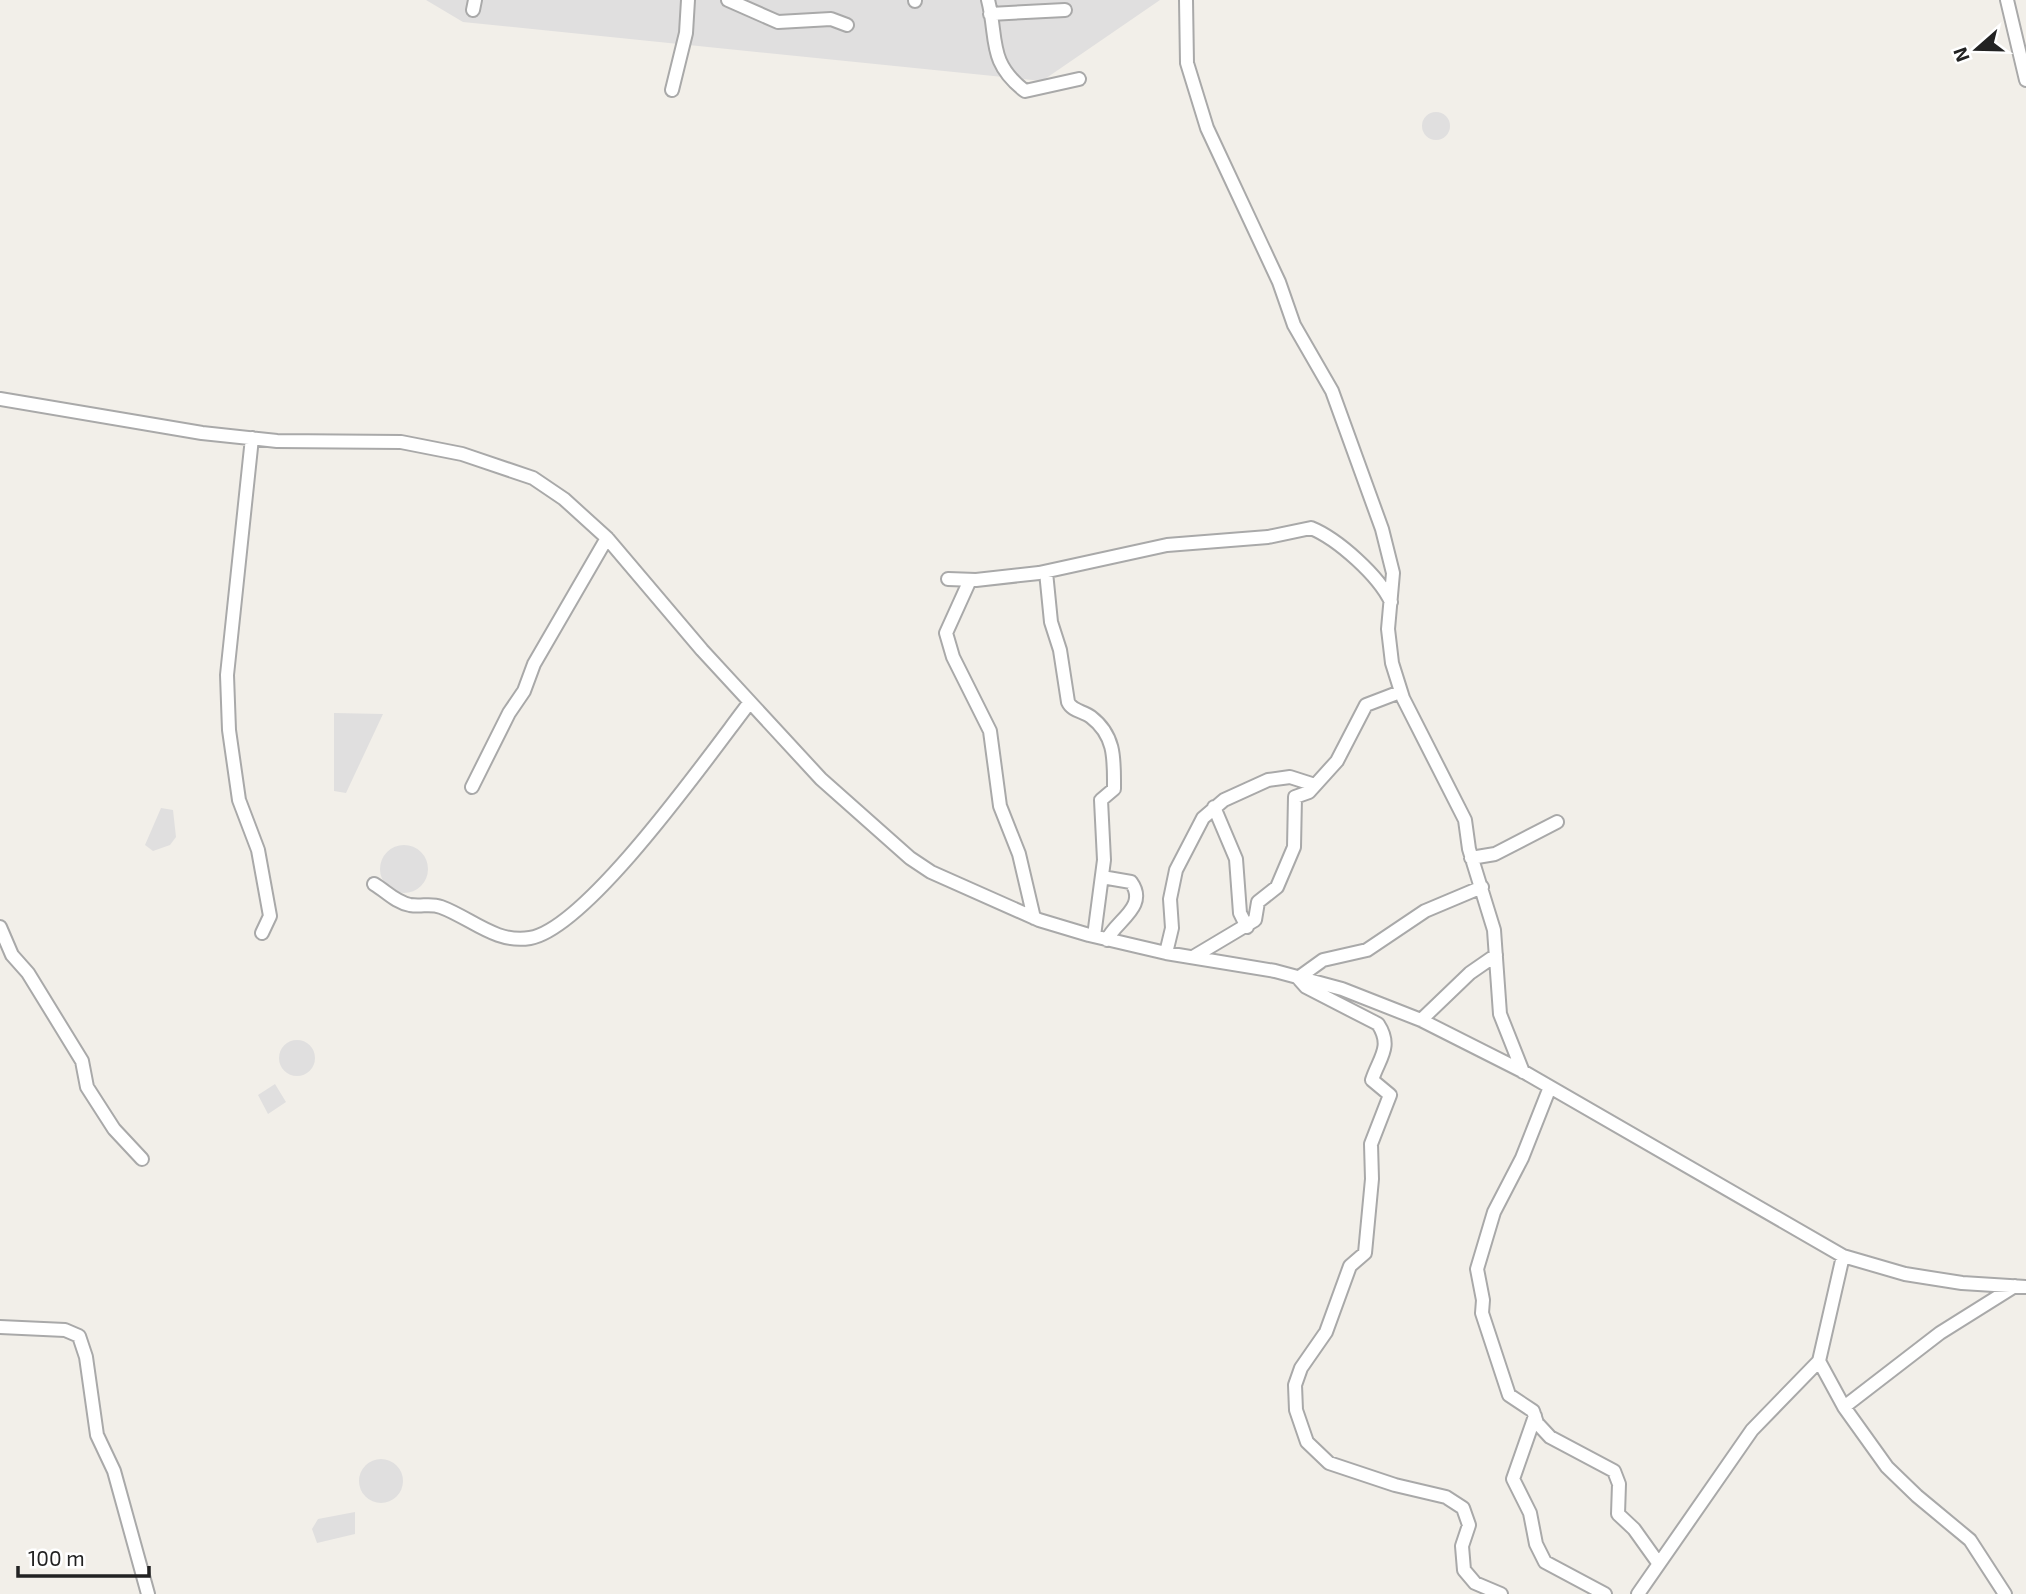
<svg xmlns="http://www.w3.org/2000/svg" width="2026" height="1594" font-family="'Exo 2',sans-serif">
<rect width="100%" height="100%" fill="#f2efe9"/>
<path fill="#e0dfdf" d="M426 0H1160L1042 81 463 22Z
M1422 126a14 14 0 1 1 28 0a14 14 0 1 1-28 0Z
M334 713 383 714 346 793 334 791Z
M161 808 173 810 176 837 170 845 153 851 145 845Z
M380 869a24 24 0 1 1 48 0a24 24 0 1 1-48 0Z
M279 1058a18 18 0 1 1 36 0a18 18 0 1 1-36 0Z
M275 1084 286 1102 268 1114 258 1095Z
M359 1481a22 22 0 1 1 44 0a22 22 0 1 1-44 0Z
M355 1512V1534L317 1543 312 1529 318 1519Z"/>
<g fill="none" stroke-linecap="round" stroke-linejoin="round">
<defs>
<path id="minor" d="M728 0 778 22 831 19 847 25
M988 0C998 38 987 62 1025 91L1079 79
M1186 0 1187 63 1207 128 1279 282 1294 325 1332 391 1382 529 1393 573 1388 629 1392 663 1403 698 1465 820 1469 849 1494 930 1500 1014 1523 1072
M2007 0 2026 80
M915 1V0
M473 10 475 0
M990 14 1065 10
M672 90 686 33 688 0
M0 399 202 433 277 441 401 442 462 454 533 478 564 499 607 538 702 650 821 779 910 858 931 872 1039 920 1089 935 1166 953 1275 971 1342 989 1421 1020 1524 1072 1843 1256 1905 1274 1962 1283 2026 1287
M252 438 227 675 229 730 239 800 258 850 270 916 262 933
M1046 572 1051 622 1060 650 1068 702C1072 711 1083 711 1091 717 1116 736 1114 761 1114 789L1101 800 1104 860 1094 936
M948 579 976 580 1039 573 1167 545 1268 537 1311 528C1338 539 1379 576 1391 602
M970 580 946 633 953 657 990 731 1000 806 1019 854 1034 918
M472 787 509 713 524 691 534 664 607 538
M1214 807 1236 859 1240 913 1247 927
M1471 858 1495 854 1557 822
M1102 877 1131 882C1149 907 1115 921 1107 940
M374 884C386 891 395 902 410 905 422 907 430 903 441 907 471 918 496 944 530 938 588 928 710 754 750 702
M1482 887 1425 911 1367 950 1323 960 1298 978 1306 987 1378 1024C1393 1047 1379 1058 1372 1080L1390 1095 1371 1144 1372 1179 1365 1253 1350 1266 1326 1332 1301 1368 1295 1385 1296 1410 1307 1442 1329 1463 1395 1485 1446 1497 1463 1508 1469 1525 1462 1546 1464 1570 1475 1583 1501 1594
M0 927 12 955 28 973 82 1061 87 1087 114 1129 142 1159
M1166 953 1172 928 1170 899 1176 870 1203 818 1224 800 1268 780 1290 777 1315 785
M1193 957 1255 920 1258 902 1277 887 1294 847 1295 797 1309 792 1337 761 1366 705 1400 692
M1421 1020 1470 973 1496 955
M1550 1087 1522 1158 1494 1212 1477 1269 1483 1300 1482 1313 1509 1395 1533 1411 1537 1423 1550 1437 1614 1471 1619 1484 1618 1514 1634 1529 1659 1564
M0 1327 65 1330 79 1336 86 1357 97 1435 114 1471 148 1594
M1819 1361 1844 1407 1887 1467 1917 1496 1970 1540 2005 1594
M1844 1407 1940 1333 2015 1286
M1535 1416 1513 1479 1530 1513 1536 1544 1545 1562 1605 1594
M1638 1594 1752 1430 1819 1361 1843 1256"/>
</defs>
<use href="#minor" stroke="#a9a9a9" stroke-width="16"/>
<use href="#minor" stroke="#fff" stroke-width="12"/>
</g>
<g transform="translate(1977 49) rotate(250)" stroke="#ffffff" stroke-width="5" paint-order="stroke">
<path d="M0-5L12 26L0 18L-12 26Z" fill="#222222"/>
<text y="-10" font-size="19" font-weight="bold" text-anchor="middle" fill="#222222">N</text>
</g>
<path d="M18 1566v10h131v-10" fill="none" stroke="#222222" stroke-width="3.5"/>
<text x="28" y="1566" font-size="21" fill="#222222" stroke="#ffffff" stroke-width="5" paint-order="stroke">100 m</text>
</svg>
